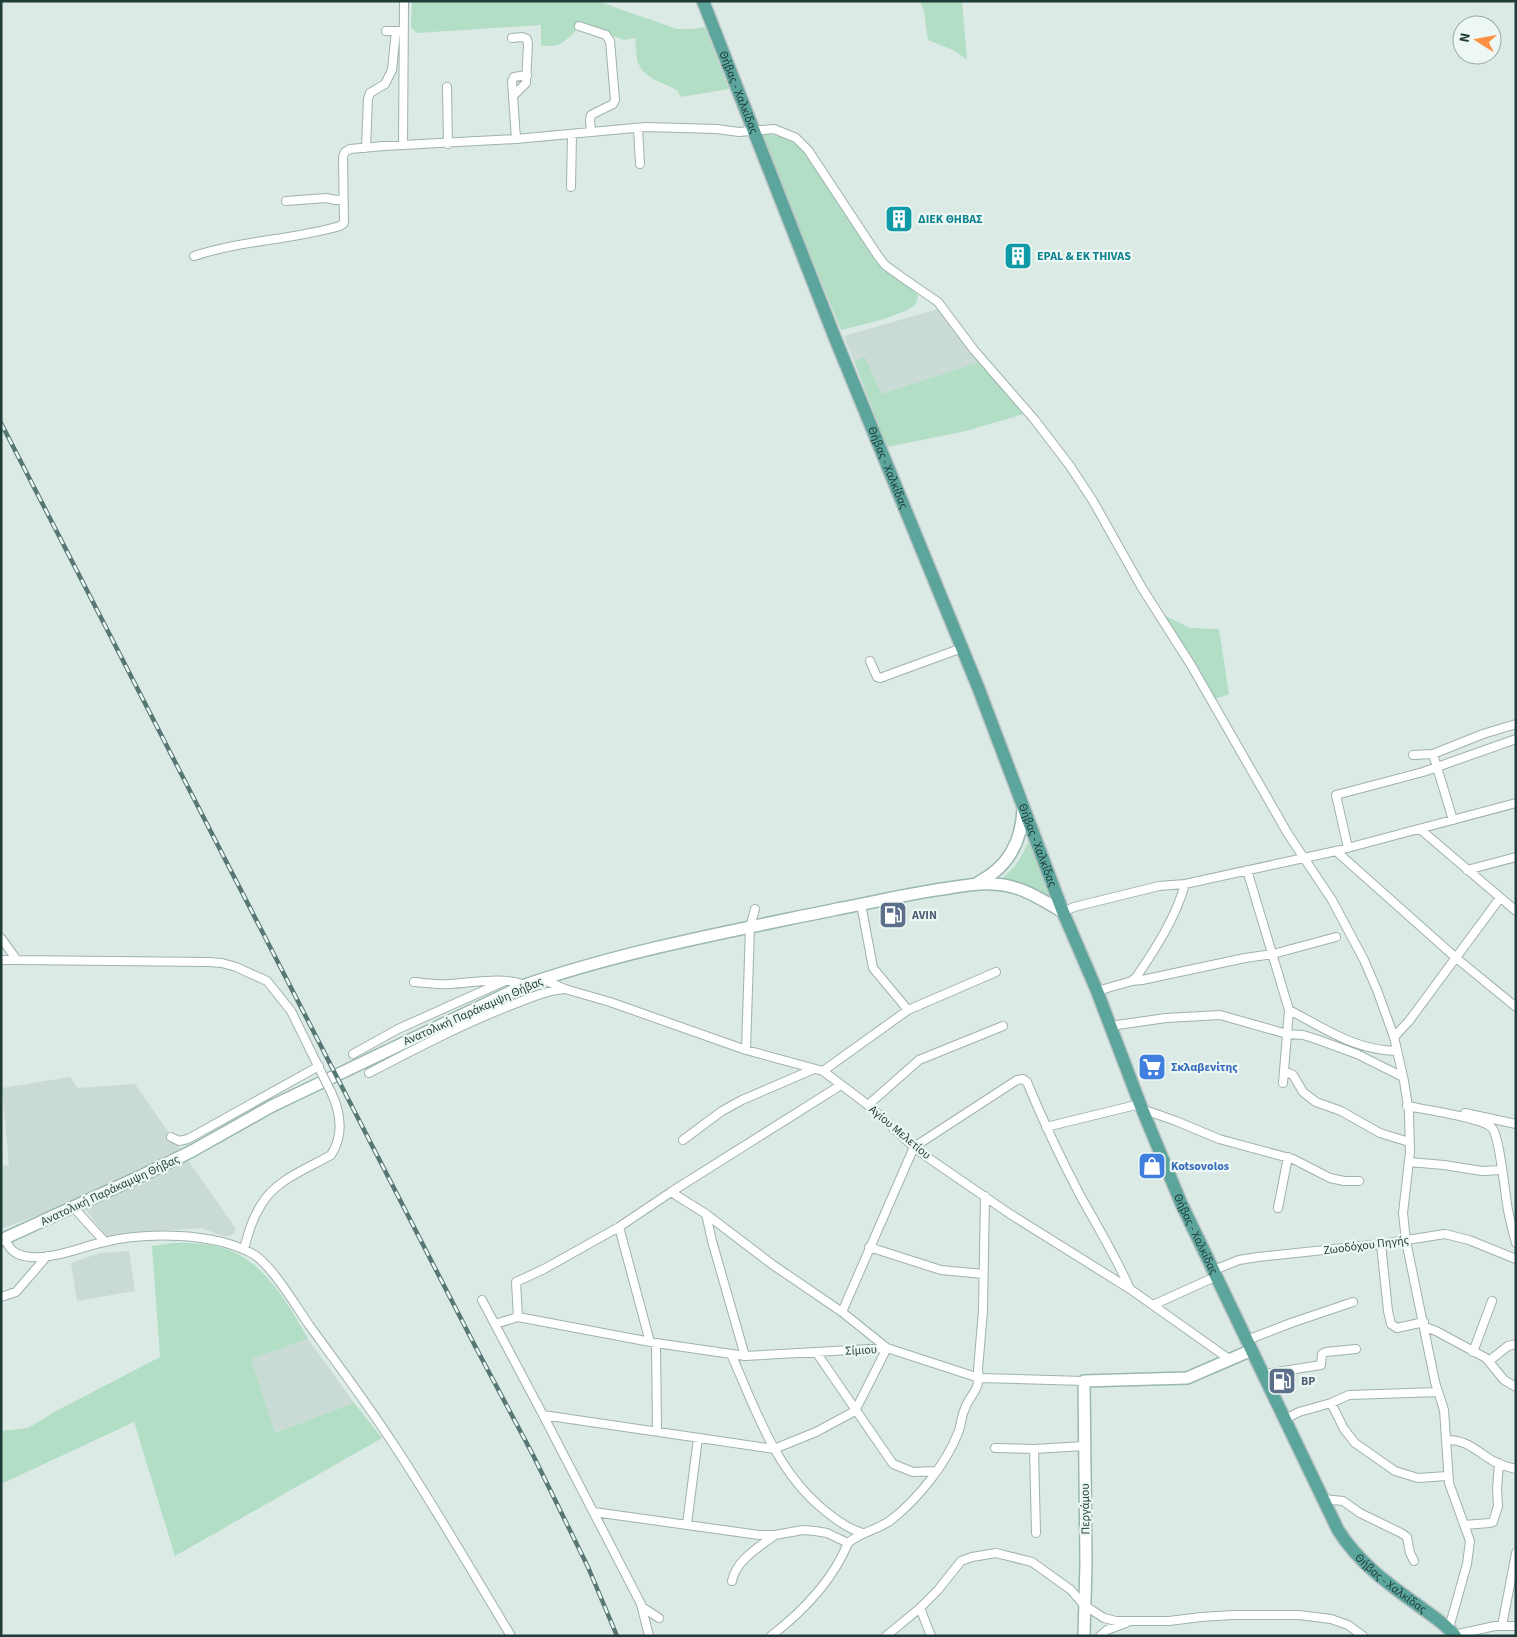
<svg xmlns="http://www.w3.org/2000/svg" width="1517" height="1637" font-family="'Source Sans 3',sans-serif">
<rect width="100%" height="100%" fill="#dceae6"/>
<path fill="#cadad5" d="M938 309 979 362 880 394 865 358 854 361 844 336Z
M70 1077 78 1088 135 1084 236 1229 233 1234 227 1237 220 1235 202 1228 126 1233 106 1237 77 1198 62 1206 1 1229V1166L9 1165 2 1088Z
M129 1251 135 1291 77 1301 71 1263 100 1253Z
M308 1339 354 1403 275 1433 251 1359Z"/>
<path fill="#b2dec5" d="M412 1H597L677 29H691L705 27 729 89 681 97 677 90 653 79 642 70 637 61 635 38 624 40 583 25C567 36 564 50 541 45V25L417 33 411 28Z
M920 1H962L967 60 955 51 928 40 924 11Z
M769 134C783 136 792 141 803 150L872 256 891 274 918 295C917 298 918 300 916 303 909 315 856 326 841 330L761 135Z
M865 357 881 394 979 362 1024 414 966 431 887 447 854 361Z
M1164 615 1190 628 1219 629 1229 694 1215 699 1188 658Z
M1030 838 1053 901 1029 887 999 881C1017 866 1021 859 1030 838Z
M173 1243C190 1243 207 1243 223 1248 262 1258 290 1306 308 1339L251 1359 275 1433 354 1403 382 1438 175 1556 134 1422 1 1484V1431L28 1428 58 1410 160 1357 152 1246Z"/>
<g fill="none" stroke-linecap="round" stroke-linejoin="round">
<defs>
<path id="street" d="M579 26 606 35 610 41 615 100 613 104 591 115 590 120 591 132
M386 31H401
M512 38 522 37 527 39 528 44 526 83 513 96 516 139
M447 87 448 144
M513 96 512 81 514 77 527 75
M638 128 640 164
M403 145 404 1
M366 148 368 99 370 93 385 84 392 70 396 31
M571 187 572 134
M286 201 326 198 336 200 343 199
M194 256C242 240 292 240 340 226L344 223 343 157 345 152 350 149 384 146 516 139 645 127 717 129 739 132 774 129 796 138 808 150 878 256 885 265 903 278 938 302 974 350 1034 419 1070 466 1093 501 1142 588 1191 665 1288 834 1332 900 1364 960 1377 990 1394 1037 1404 1081 1409 1113 1410 1152 1403 1213 1406 1241 1435 1382 1444 1410 1449 1483 1470 1541 1467 1564 1449 1628
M870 661 877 677 880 678 962 648
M1433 754 1453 820
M1413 755 1433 754 1483 734 1516 724
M1420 829 1516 911
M1348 848 1336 795 1423 772 1516 739
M1336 851 1455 957 1516 1007
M1247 870 1289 1010 1283 1083
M1467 870 1516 857
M861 904 873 968 908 1010
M1063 912 1074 907 1159 886 1185 884 1336 851 1516 803
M1 938 17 960 208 962 222 963 236 967 267 981 291 1011 322 1074
M1 960H17
M542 979 565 989 610 1002 746 1050 823 1071 868 1105 914 1147 930 1159 1010 1214 1130 1289 1229 1359
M1132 981 1142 980 1245 958 1273 954 1336 937
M414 982C426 983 438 985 450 984 474 983 501 976 525 985
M1097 991 1132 981 1137 976C1156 948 1176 917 1185 884
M1289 1010C1326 1029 1354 1050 1397 1051
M1110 1026 1166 1018 1220 1015 1287 1034 1303 1035 1316 1039 1357 1054 1403 1077
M1394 1037 1409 1021 1500 898
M746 1050 750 927 755 909
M353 1054 398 1029 505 981
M823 1071 908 1010 996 972
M1284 1071 1293 1075 1303 1092 1316 1102 1341 1111 1380 1133 1409 1142
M369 1073C415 1049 461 1025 509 1006 528 999 544 991 564 989
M868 1105 919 1060 1003 1026
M1407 1106C1422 1109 1484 1118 1492 1128 1500 1137 1505 1195 1508 1210 1510 1221 1513 1232 1516 1243
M1142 1109 1176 1121 1219 1139 1293 1159 1330 1178 1344 1181H1359
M1465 1113 1516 1124
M1046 1127 1140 1104
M171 1137 179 1141 188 1139 319 1066
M683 1140 722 1111 742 1100 814 1069
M1409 1162 1444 1165 1482 1171 1502 1170
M671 1192 841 1085
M74 1208 105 1242
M1278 1208 1288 1157
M706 1214 712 1241 745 1356
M619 1227 650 1342
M5 1239C10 1251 17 1256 31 1257 55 1259 81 1247 104 1242 146 1232 214 1232 253 1254 271 1264 296 1306 309 1325 339 1366 369 1406 396 1448 436 1509 473 1573 511 1636
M1381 1244 1388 1311 1391 1324 1397 1328 1424 1322
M869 1247 941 1270 983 1274
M244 1249C248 1234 252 1219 261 1205 275 1180 307 1169 331 1155 344 1135 341 1113 331 1092
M1214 1270 1239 1260 1258 1257 1381 1244 1445 1234 1469 1240 1516 1259
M1 1297 16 1292 47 1256
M482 1300 543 1415 774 1449 816 1432 855 1411 887 1348 842 1312 773 1265 706 1214 671 1192 619 1227 544 1269 516 1282 518 1317
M1153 1305 1217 1276
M842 1312 914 1147 1017 1080 1023 1079 1027 1082C1043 1121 1061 1159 1081 1197 1098 1227 1116 1257 1130 1289
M518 1317 656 1343 745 1356 887 1348 979 1378 1084 1381
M495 1324 518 1317
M1425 1327 1436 1331 1486 1358 1504 1380 1516 1387
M1247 1340 1291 1323 1353 1302
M656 1343 657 1431
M816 1352 893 1464 913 1472 936 1471
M1473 1352 1492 1301
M731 1354C756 1410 775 1470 824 1510 836 1520 848 1529 863 1533
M1489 1361 1508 1346 1516 1344
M1264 1374 1321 1365 1322 1354 1326 1352 1356 1349
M1331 1403 1344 1429 1355 1443 1395 1471 1418 1478 1447 1476
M543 1415 641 1604 649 1636
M1285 1419 1299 1412 1331 1403 1349 1395 1438 1392
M1447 1440C1468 1440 1476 1451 1493 1461 1500 1465 1508 1467 1516 1469
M995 1448 1034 1449 1084 1446
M1034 1449 1036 1533
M1323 1499 1343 1501 1360 1513 1401 1533 1407 1537 1410 1553 1414 1561
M594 1512 759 1535H775L803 1530 815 1531 827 1533 848 1543
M687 1524 698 1438
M1464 1525 1490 1523 1493 1522 1498 1506 1497 1489 1499 1463
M732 1581C736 1560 759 1547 775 1535
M642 1607 659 1618
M920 1608 931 1636
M1502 1626 1516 1553
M1454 1635 1495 1626H1516
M771 1636C802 1612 833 1580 848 1543 860 1532 878 1530 891 1520 917 1500 946 1464 958 1433 961 1426 961 1418 964 1411 970 1392 981 1393 978 1369L983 1311 985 1196
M886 1636 920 1608 938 1590 961 1561 972 1557 996 1553 1032 1562 1071 1590 1084 1605 1104 1618 1116 1621H1169L1201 1617 1233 1615H1299L1331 1619 1348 1625 1363 1636
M1100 1636 1107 1630 1126 1623"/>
<path id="secondary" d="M979 882C1008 867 1022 841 1023 808
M1 1240 143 1175 192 1151 272 1106 525 985C627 950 732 931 837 909 875 902 911 893 949 888 963 886 977 883 990 884 1019 884 1039 898 1063 912
M1084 1636 1086 1563 1084 1381 1187 1378 1252 1350"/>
<g id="primary">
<path id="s1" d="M703 1 835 338 978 687 1063 912 1097 991 1140 1104 1181 1203 1338 1530C1358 1562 1388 1584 1419 1606 1432 1616 1445 1623 1455 1636"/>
</g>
</defs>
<use href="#street" stroke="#9fb2ae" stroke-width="10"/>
<use href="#secondary" stroke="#9ab7b1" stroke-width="14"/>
<use href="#primary" stroke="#bbc4c3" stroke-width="15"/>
<use href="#street" stroke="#fff" stroke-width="8"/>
<use href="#secondary" stroke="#fff" stroke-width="11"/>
<use href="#primary" stroke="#5ca59d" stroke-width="12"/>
<defs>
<path id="rail" d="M1 423 474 1344 533 1455 588 1567 617 1636"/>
</defs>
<use href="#rail" stroke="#567773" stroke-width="4.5"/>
<use href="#rail" stroke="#edf7f3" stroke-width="2.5" stroke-dasharray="8" stroke-linecap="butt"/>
<defs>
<path id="street-bridge" d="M322 1074 331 1092"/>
</defs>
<use href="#street-bridge" stroke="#9fb2ae" stroke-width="10" stroke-linecap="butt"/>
<use href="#street-bridge" stroke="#fff" stroke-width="8"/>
</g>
<defs>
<symbol id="building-square" viewBox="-11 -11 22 22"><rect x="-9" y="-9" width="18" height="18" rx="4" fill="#0f9aa8" stroke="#edf7f3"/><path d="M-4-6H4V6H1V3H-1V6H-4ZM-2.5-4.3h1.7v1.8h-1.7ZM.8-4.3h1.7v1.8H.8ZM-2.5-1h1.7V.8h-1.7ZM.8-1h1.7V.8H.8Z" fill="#fff"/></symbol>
<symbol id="fuel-square" viewBox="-11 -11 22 22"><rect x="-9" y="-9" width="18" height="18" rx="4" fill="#5c6f8a" stroke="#edf7f3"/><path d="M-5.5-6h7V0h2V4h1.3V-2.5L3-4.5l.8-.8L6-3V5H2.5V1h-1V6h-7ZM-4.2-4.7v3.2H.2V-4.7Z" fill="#fff"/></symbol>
<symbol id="supermarket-square" viewBox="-11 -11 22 22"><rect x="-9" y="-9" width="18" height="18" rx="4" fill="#3f7fe0" stroke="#edf7f3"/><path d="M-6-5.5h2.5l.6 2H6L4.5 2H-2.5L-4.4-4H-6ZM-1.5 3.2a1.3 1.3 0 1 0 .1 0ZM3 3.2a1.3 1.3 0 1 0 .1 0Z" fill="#fff"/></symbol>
<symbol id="shop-square" viewBox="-11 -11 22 22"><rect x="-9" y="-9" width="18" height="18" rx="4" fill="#3f7fe0" stroke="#edf7f3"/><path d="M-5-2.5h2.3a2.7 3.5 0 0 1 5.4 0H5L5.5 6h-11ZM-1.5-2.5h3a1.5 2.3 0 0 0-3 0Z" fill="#fff"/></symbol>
</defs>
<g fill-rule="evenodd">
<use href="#building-square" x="883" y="203" width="32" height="32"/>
<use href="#building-square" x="1002" y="240" width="32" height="32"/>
<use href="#fuel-square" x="877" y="899" width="32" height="32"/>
<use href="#supermarket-square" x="1136" y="1051" width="32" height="32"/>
<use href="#shop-square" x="1136" y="1150" width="32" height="32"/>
<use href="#fuel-square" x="1266" y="1365" width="32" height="32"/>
</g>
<g text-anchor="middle" stroke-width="4.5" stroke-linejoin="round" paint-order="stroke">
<g font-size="12" fill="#1d3b37" stroke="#edf7f3">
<text dy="4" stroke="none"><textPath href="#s1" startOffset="98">Θήβας - Χαλκίδας</textPath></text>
<text dy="4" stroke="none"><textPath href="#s1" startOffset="502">Θήβας - Χαλκίδας</textPath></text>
<text dy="4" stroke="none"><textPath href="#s1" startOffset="908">Θήβας - Χαλκίδας</textPath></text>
<text transform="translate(473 1011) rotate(-24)" y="4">Ανατολική Παράκαμψη Θήβας</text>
<text transform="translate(900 1132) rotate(40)" y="4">Αγίου Μελετίου</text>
<text transform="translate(110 1190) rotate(-25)" y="4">Ανατολική Παράκαμψη Θήβας</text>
<text dy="4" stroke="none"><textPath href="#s1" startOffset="1328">Θήβας - Χαλκίδας</textPath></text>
<text transform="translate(1366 1245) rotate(-7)" y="4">Ζωοδόχου Πηγής</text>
<text transform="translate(861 1350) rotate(-3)" y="4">Σίμιου</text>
<text transform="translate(1085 1509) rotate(-91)" y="4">Περγάμου</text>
<text dy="4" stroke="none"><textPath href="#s1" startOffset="1732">Θήβας - Χαλκίδας</textPath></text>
</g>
<g font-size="12" font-weight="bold" fill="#0d838f" stroke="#edf7f3" text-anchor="start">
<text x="918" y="223">ΔΙΕΚ ΘΗΒΑΣ</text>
<text x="1037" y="260">EPAL &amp; EK THIVAS</text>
</g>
<g font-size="12" font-weight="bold" fill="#4e5e75" stroke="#edf7f3" text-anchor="start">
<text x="912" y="919">AVIN</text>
<text x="1301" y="1385">BP</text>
</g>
<g font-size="12" font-weight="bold" fill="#366cbe" stroke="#edf7f3" text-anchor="start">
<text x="1171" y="1071">Σκλαβενίτης</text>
<text x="1171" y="1170">Kotsovolos</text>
</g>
</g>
<rect width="1517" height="1637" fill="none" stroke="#1d3b37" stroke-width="5"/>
<g transform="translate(1477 40) rotate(281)"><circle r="24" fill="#edf7f3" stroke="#9aaca8"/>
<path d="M0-4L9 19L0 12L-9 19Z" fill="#ff9145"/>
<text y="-8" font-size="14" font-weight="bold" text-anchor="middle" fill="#1d3b37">N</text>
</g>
</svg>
